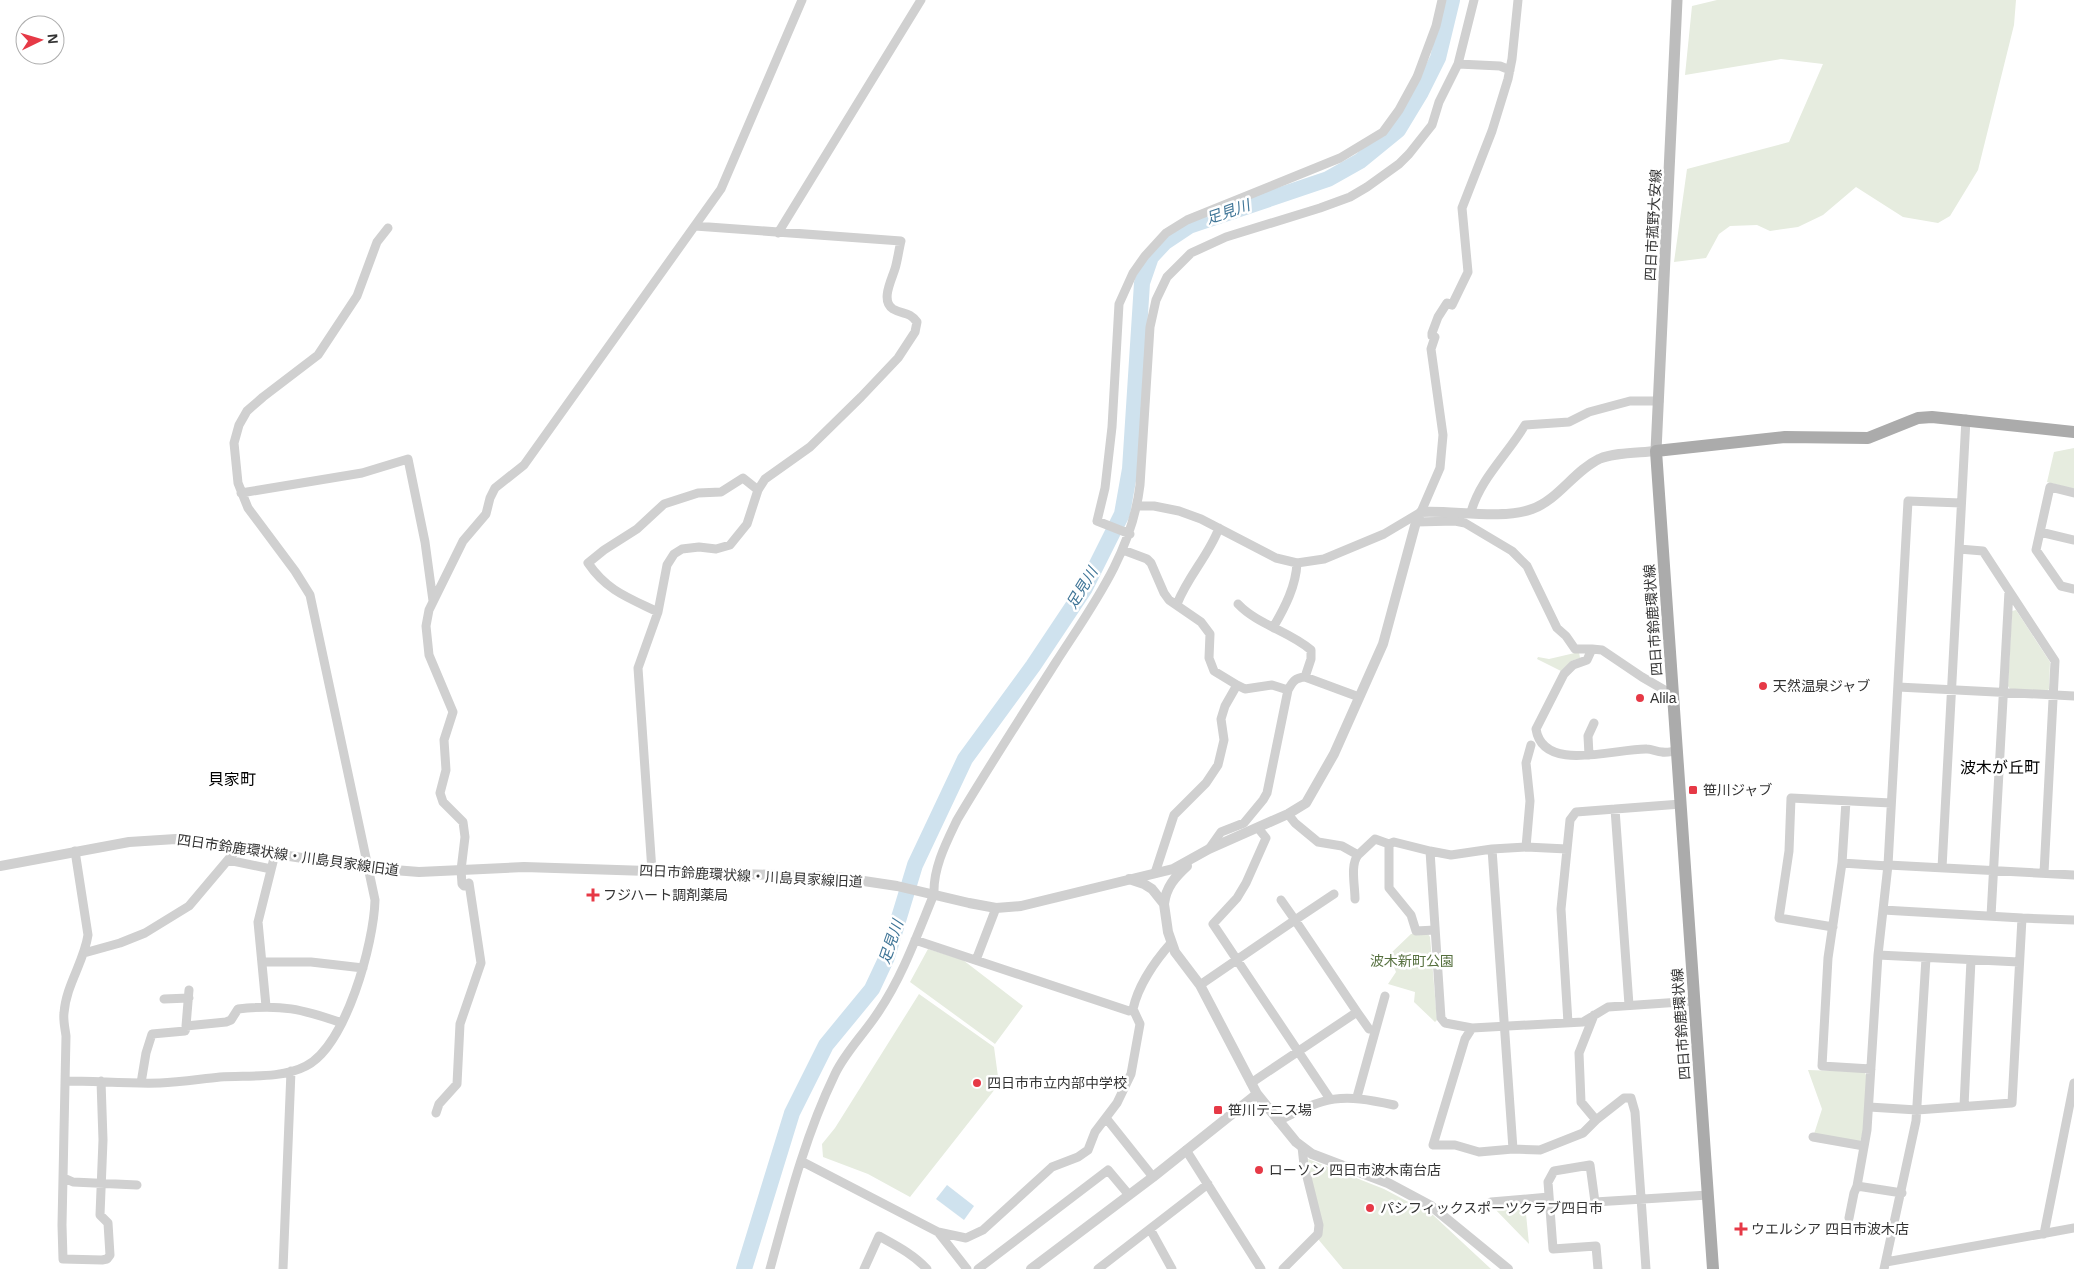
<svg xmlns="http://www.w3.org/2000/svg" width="2074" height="1269" font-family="Arial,'Noto Sans JP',sans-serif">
<rect width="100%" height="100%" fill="#fff"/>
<path fill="#e6ecdf" d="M1717 0H2016L2014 25 1978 170 1950 216 1938 223 1903 217 1856 187 1823 215 1798 227 1770 231 1757 225 1730 226 1719 234 1706 258 1674 262 1687 169 1789 142 1823 64 1781 59 1685 75 1692 6Z
M2074 448V489L2047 482 2054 452Z
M2016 610 2050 662 2049 689 2046 692 2010 689 2008 686 2012 611Z
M1579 652 1580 658 1571 661 1561 671 1537 659 1538 657 1549 659Z
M1411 934H1428L1430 937 1437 1020 1435 1022 1414 1002 1415 992 1388 984 1396 972 1389 955Z
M928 949 963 960 1023 1006 995 1044 910 982Z
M919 994 994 1047 999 1084 910 1197 868 1174 823 1157 822 1144 835 1128Z
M1808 1070 1864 1072 1867 1076 1864 1128 1860 1142 1814 1134 1822 1109Z
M1308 1159 1384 1189 1433 1215 1491 1269H1343L1318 1239Z
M1525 1204 1529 1244 1492 1206Z"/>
<path fill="#cfe2ee" d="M947 1185 974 1206 964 1220 936 1199Z"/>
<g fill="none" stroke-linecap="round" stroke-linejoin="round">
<path stroke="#cfe2ee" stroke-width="16" d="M744 1269 792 1113 826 1045 872 989 887 957 915 865 965 759 1033 666 1085 588 1122 514 1130 469 1142 283 1151 257 1165 242 1189 226 1328 179 1360 161 1398 130 1421 92 1438 58 1452 0"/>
<path stroke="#d0d0d0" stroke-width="9" d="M1458 64 1500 66 1510 70
M778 233 921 0
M241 493 362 473 408 459 425 542 433 601
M2074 493 2050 487 2036 550 2061 586 2074 589
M1137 506H1154L1179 511 1201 519 1276 558 1297 563 1324 559 1384 534 1421 512 1440 468 1443 435 1431 349 1435 337 1432 336V333L1438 317 1447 303 1452 305 1468 272 1462 208 1492 131 1508 79 1512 59 1518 0
M1471 512C1480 479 1507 455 1525 425L1569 422 1589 412 1630 401H1659
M1416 522 1455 521 1465 523 1512 551 1527 566 1557 628 1566 636 1575 649H1592
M2040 532 2074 540
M1130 534 1097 521 1105 488 1112 427 1119 304 1133 273 1145 256 1166 233 1187 220 1340 158 1383 132 1399 110 1417 77 1436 26 1442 0
M1959 549 1983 551 2055 661 2044 873
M1123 550 1147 559 1151 563 1164 593 1169 600 1201 622 1210 634 1209 658 1214 671 1237 685 1225 706 1221 719 1224 740 1218 765 1206 783 1174 815 1155 873
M1177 604C1188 576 1209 555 1219 528
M1238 604C1258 625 1289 631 1311 650V659L1305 677
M658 612C629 598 607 591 588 563L604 550 637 529 664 504 698 493 721 492 743 478 758 490
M1274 626C1285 607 1296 586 1297 563
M1237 685 1245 689 1272 685 1288 690
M1898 687 2074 696
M1673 695 1642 677 1602 650 1592 649 1587 660 1573 665 1564 674 1536 729C1543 774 1616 748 1647 749 1652 749 1657 752 1662 752 1667 753 1673 751 1677 751
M1589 755 1588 736 1594 723
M1615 809 1629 1005
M1288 814 1295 823 1318 842 1342 846 1358 855 1375 839 1389 844
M1258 828 1266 838 1246 883 1237 898 1213 924 1330 1099
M1526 847 1530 801 1526 763 1531 745
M1209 849 1221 832 1244 823 1263 800 1267 793 1288 690C1293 681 1295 678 1305 677L1359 697
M1492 849 1513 1149
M75 851 88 935C84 962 66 985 64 1013 63 1020 65 1028 66 1036L62 1225 63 1259 102 1260 107 1259 110 1255 108 1223 100 1215 103 1140 101 1081
M1430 851 1441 1018 1445 1023 1472 1028 1583 1022 1608 1007 1695 1001
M228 860 271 869
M1842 863 1846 801
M1888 865 2074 875
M1942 868 1966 419
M652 871 638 668 658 612 667 565 674 554 682 549 699 547 716 549 730 545 747 524 758 490 765 479 810 447 861 397 898 358 915 332 917 322C909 311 903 315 893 309 879 300 894 276 896 265 898 257 899 249 901 241L695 226
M464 886 462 884 461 870 465 837 463 822 443 802 440 793 446 770 444 740 453 712 429 655 426 626 429 610 463 541 486 514 490 498 495 488 524 465 721 189 802 0
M1355 899C1355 885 1350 865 1358 855
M1281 900 1295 920 1334 894
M1883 910 2022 918
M1991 916 2009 591
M1833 927 1779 918 1789 851 1791 798 1891 803
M1435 930 1416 931 1411 915 1389 888V844L1394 842 1430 851 1451 855 1492 849 1526 847 1567 849
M915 940 1129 1011 1133 1009
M84 953 120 943 145 933 189 906 238 848
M1878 955 2019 962
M976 960 996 908
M262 962H311L363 968
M1200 985 1295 920 1357 1012 1251 1083
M189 990 186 1026 226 1022 231 1020 238 1009C281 1004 302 1009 342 1023
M164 999 189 998
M266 1006 258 922 275 854
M1357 1012 1369 1029
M1594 1015 1579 1053 1581 1102 1596 1120
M1568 1023 1561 909 1570 820 1576 812 1681 804
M1472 1028 1465 1039 1433 1145H1455L1479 1152 1513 1149 1540 1150 1583 1133 1596 1120 1624 1098H1631L1635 1112 1646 1269
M1871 1069 1822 1066 1828 958 1842 863 1888 866
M65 1081C97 1081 128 1084 160 1083 180 1082 200 1079 220 1077 247 1075 281 1079 306 1066 346 1046 374 943 375 900L310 595 295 571 248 508 238 483 234 443 239 425 247 411 263 397 318 355 357 296 377 242 388 228
M141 1083 146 1053 152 1034 185 1031 187 1026
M1357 1097 1385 996
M1964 1106 1971 960
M1869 1107 1917 1110 2012 1103 2022 918 2074 920
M436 1113 439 1104 457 1084 460 1024 481 963 469 883
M1106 1118 1153 1177
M1278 1121C1327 1096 1340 1093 1394 1105
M1813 1137 1864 1146
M1186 1150 1261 1269
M801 1161 938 1232 966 1238 983 1230 1052 1167 1078 1157 1088 1150 1095 1132 1117 1103 1131 1074 1140 1024 1133 1009C1138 986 1155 961 1171 943
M64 1178 73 1182 137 1185
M1902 1193 1857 1186 1867 1130 1878 955 1888 865 1908 501 1961 503
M1491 1202 1549 1197
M1849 1218 1854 1193 1857 1186
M1150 1229 1172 1269
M938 1232 967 1269
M2044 1234 2074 1083
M1886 1262 2074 1228
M283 1269 291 1071
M770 1269C788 1203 805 1136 835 1074 846 1051 865 1033 879 1011 903 975 917 935 934 894 933 868 946 843 957 820 989 766 1023 714 1056 662 1092 606 1132 553 1140 485L1150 327 1156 300 1167 277 1191 253 1226 237 1320 208 1350 197 1367 187 1399 164 1409 154 1432 125 1439 102 1458 64 1474 0
M864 1269 879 1236C897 1246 913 1254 927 1269
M978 1269 1108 1170 1129 1195
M1098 1269 1208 1184
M1283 1269 1318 1234 1319 1225 1304 1165 1302 1147
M1598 1269 1596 1246 1553 1249 1548 1182 1554 1171 1590 1165 1595 1202 1708 1195
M1884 1269 1916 1121 1926 958"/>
<path stroke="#d0d0d0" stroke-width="10" d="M0 866 129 842 176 839 369 868 419 872 524 867 837 877 897 886 969 903 996 908 1021 906 1173 869 1209 849 1288 814 1306 803 1334 754 1383 644 1416 522 1421 512C1454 510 1501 520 1532 509 1558 500 1574 471 1599 459 1616 452 1639 453 1656 451
M1129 879 1144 884 1152 889 1164 904 1168 932 1175 952 1200 985 1257 1094 1296 1142 1312 1154 1388 1183 1431 1206 1508 1269
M1164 904C1166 887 1175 877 1187 866
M1031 1269 1153 1177 1257 1094"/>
<path stroke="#bdbdbd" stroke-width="11" d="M1656 451 1677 0"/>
<path stroke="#ababab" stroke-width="12" d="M1713 1269 1656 451 1785 437 1868 438 1918 418 1932 417 2074 432"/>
</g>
<g fill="#e63946" stroke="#fff" stroke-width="2">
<circle cx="1763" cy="686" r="5"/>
<circle cx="1640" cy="698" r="5"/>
<rect x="1688" y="785" width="10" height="10" rx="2.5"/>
<path d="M590.5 887.5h5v5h5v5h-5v5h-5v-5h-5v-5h5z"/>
<circle cx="977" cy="1083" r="5"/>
<rect x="1213" y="1105" width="10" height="10" rx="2.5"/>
<circle cx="1259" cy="1170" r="5"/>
<circle cx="1370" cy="1208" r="5"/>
<path d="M1738.5 1221.5h5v5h5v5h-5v5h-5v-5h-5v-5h5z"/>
</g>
<g text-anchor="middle" stroke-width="5" stroke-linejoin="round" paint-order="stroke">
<g font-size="14" fill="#333" stroke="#fff">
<text transform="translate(1653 225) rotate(-87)" y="5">四日市菰野大安線</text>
<text transform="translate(1653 620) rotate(-94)" y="5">四日市鈴鹿環状線</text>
<text transform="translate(288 855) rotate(8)" y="5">四日市鈴鹿環状線・川島貝家線旧道</text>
<text transform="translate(751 876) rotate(3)" y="5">四日市鈴鹿環状線・川島貝家線旧道</text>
<text transform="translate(1681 1024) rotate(-94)" y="5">四日市鈴鹿環状線</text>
</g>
<g font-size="14" fill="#333" stroke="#fff" text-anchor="start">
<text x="1773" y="691">天然温泉ジャブ</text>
<text x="1650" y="703">Alila</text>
<text x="1703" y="795">笹川ジャブ</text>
<text x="603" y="900">フジハート調剤薬局</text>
<text x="987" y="1088">四日市市立内部中学校</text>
<text x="1228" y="1115">笹川テニス場</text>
<text x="1269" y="1175">ローソン 四日市波木南台店</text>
<text x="1380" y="1213">パシフィックスポーツクラブ四日市</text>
<text x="1751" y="1234">ウエルシア 四日市波木店</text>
</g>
<g font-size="14" fill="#56703f" stroke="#fff">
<text x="1412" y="966">波木新町公園</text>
</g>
<g font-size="15" font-style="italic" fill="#3f7597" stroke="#fff">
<text transform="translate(1228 212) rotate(-19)" y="5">足見川</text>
<text transform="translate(1082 588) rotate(-59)" y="5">足見川</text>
<text transform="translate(891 942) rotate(-71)" y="5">足見川</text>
</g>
<g font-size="16" fill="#000" stroke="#fff">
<text x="2000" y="773">波木が丘町</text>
<text x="232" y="785">貝家町</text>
</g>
</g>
<g transform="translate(40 40) rotate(85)"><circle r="24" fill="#ffffff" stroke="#adadad"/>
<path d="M0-4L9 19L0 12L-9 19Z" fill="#e63946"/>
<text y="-8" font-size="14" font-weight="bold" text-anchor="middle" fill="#333333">N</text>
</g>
</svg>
